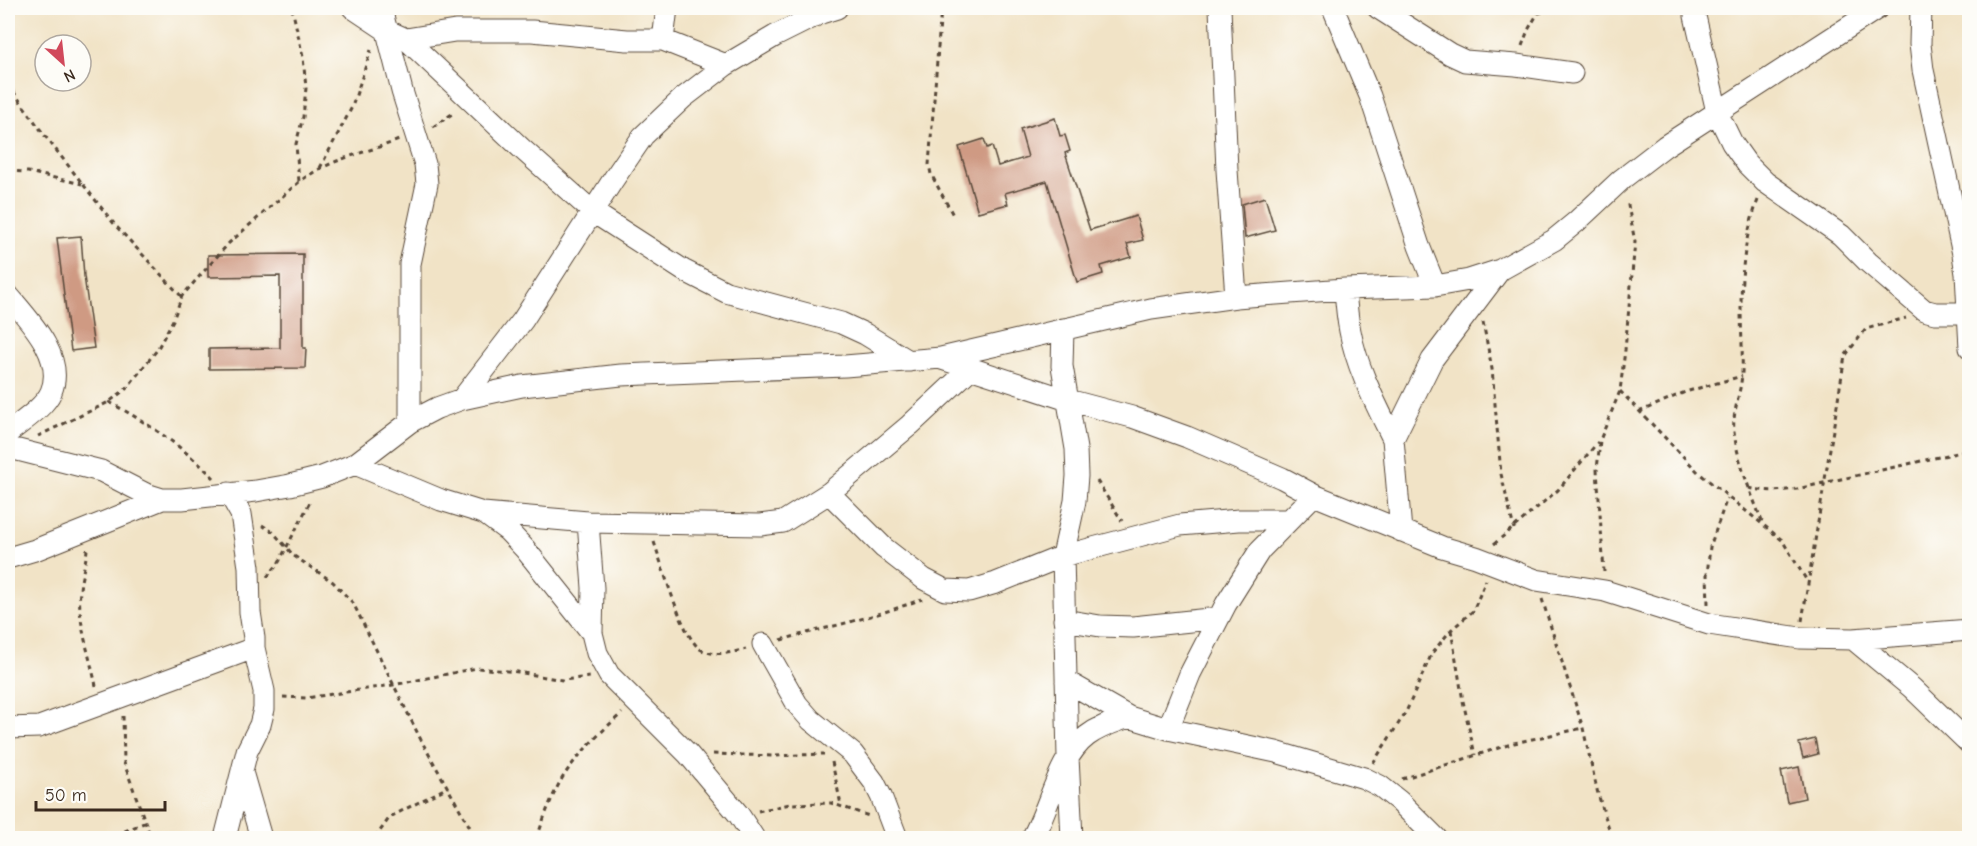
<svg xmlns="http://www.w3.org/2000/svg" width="1977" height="846" font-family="'Comic Neue',sans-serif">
<rect width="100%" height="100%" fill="#fdfcf7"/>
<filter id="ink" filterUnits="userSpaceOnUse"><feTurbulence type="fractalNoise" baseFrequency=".0167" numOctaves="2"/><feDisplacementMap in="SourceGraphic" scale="12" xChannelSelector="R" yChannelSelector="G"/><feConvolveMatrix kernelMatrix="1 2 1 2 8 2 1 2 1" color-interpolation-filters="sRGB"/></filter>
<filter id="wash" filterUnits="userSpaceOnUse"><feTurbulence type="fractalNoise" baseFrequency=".008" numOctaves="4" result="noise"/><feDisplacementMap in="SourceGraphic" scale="24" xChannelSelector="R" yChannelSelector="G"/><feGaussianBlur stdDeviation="1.35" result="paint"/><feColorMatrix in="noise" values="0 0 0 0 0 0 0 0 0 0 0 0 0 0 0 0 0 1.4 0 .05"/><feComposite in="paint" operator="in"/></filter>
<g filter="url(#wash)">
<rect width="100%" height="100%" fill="#f1e3c6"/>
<g id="blocks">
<path fill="#cf9a83" d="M1055 118 1060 136 1065 135 1070 151 1065 153 1090 230 1136 216 1143 240 1127 244 1131 257 1101 266 1103 274 1077 282 1047 181 1005 193 1008 204 978 212 959 147 984 139 987 148 992 146 998 166 1028 157 1020 129Z
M1265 197 1275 230 1245 238 1242 204Z
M81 236 84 276 94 348 71 351 57 238Z
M303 254V348H306L305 368 209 369V349L280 348V276L208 277V255Z
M1815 739 1818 754 1803 758 1799 743Z
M1799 767 1805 798 1787 802 1781 771Z"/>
</g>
</g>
<g filter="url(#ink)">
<use href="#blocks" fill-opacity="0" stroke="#564637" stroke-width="1.5"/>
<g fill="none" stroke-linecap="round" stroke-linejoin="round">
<defs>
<path id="street" d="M353 8 386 30 406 39 521 148 593 212 683 270 726 292 841 323 865 334 909 361
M381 8 402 91 425 164 427 184 410 264V422
M1220 8 1227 170 1236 297
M1333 8 1370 96 1419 246 1435 286
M1378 8 1450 54 1465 61 1516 65 1572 73
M1695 8V16L1717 112 1732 143 1747 164 1765 182 1841 235 1868 262 1924 310 1935 313H1970
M1921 8 1920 44 1923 70 1963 254 1966 274 1970 348
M406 39 455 31H532L627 40H663L726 65
M663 40 667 8
M1345 289C1346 303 1347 317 1350 331 1357 369 1376 404 1393 439
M8 295C28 319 66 357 51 392 44 408 21 422 8 433
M1063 329 1062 366 1076 449 1077 476 1075 501 1063 556 1068 757 1072 838
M942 359 1068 400 1132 417 1187 437 1282 478 1314 495 1442 547 1476 557 1536 580 1605 591 1709 624 1800 638 1853 639 1970 630
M462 399 523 320 613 180 643 136 683 98 726 65 775 36 821 13 837 8
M8 450H18L101 471 146 494 162 499H182L256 491 290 485 322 477 355 464 410 422 437 408 462 399 522 386 621 375 845 366 941 358 1151 309 1236 297 1345 289 1435 286 1469 280 1500 270 1554 240 1576 222 1622 179 1665 146 1878 8
M355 464 441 500 483 513 588 522 760 525 783 522 829 493 910 425 971 368
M829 493 884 548 924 579 945 590 969 591 996 583 1063 556 1180 525 1239 520H1289
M485 514 508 531 525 549 592 633
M588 522 593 588 592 633 597 653 609 675 688 754 739 815 754 838
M1401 531 1393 439 1432 360 1500 270
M8 558 35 550 162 499
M1064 620 1100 626 1133 627 1219 618
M1853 639 1912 688 1970 744
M763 644 797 704 811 720 853 754 874 782 881 796 897 838
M1066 681 1129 717 1168 729 1276 752 1364 778 1380 786 1399 801 1436 838
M8 728 39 727 254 648
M1168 729 1190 674 1226 604 1260 550 1314 495
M242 772 261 838
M225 838 247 751 260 725 264 709V691L254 648V638L250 612 249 567 241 514 229 493
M1032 838C1050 807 1058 758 1087 736 1100 726 1115 722 1129 717"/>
</defs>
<use href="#street" stroke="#564637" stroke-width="23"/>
<path stroke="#564637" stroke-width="3" stroke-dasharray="4.5 4.5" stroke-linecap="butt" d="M292 8 303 57 306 88 303 117 296 144 299 182
M941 8 929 165 931 174 953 215
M1539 13 1551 8
M1522 46 1528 30 1541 8
M8 84 45 136 115 225 181 296
M433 127 455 112
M320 168 352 107 371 50
M8 171 28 172 82 184
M1758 200C1745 235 1741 272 1741 309 1741 330 1743 352 1742 373 1741 394 1732 411 1734 432 1738 464 1752 495 1763 524
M1483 322 1492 369 1501 474 1514 529
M1620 391 1699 473 1782 540 1807 581
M109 402C148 423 182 446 214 478
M1639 412 1685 392 1742 376
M38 436 109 402 126 389 157 350 173 320 182 296 229 243 299 182C329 159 365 153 399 140
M1097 481 1122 521
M1749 488C1765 492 1780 491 1797 489L1970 450
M262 525 273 532 294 556 333 582 353 603 422 742 476 838
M654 542C662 565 682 636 700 649 712 657 732 653 746 649
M1494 544 1558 490 1598 442
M87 549C86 563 81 576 80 590 77 620 90 657 96 686
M1604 572 1597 470 1600 440 1620 391 1625 350 1635 242 1627 200
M267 577 278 564 311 500
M1542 599 1583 728 1598 794 1612 838
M1708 604 1707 575 1710 547 1727 498
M1802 621 1845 356 1866 329 1906 318
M1451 630 1463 701 1475 755
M781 640C828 627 876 617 922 599
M283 697 306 698 393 685 477 668 518 672 562 680 590 677
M123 716 124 763 151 838
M713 754 774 756 824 754
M832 762 841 805
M1373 763 1406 712 1432 653 1451 630 1473 611 1486 580
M1402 779 1514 743 1583 728
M758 811 790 804 831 803 869 816
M108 838 146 822
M375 838 390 817 448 787
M537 838C544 817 554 789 567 771 583 749 602 731 622 713"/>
<use href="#street" stroke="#fff" stroke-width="21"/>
</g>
</g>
<rect width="1977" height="846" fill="none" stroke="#fdfcf7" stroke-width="30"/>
<g transform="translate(63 63) rotate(153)"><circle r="28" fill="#fdfcf7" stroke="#afa8a0" stroke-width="1.5"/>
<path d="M0-4.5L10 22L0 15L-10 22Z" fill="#d1495b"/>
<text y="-9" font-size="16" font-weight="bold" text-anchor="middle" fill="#3b2a1e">N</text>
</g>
<path d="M36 801v9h129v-9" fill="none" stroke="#3b2a1e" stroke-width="3"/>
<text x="45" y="801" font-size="18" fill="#3b2a1e" stroke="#fdfcf7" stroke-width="4.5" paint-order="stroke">50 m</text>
</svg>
